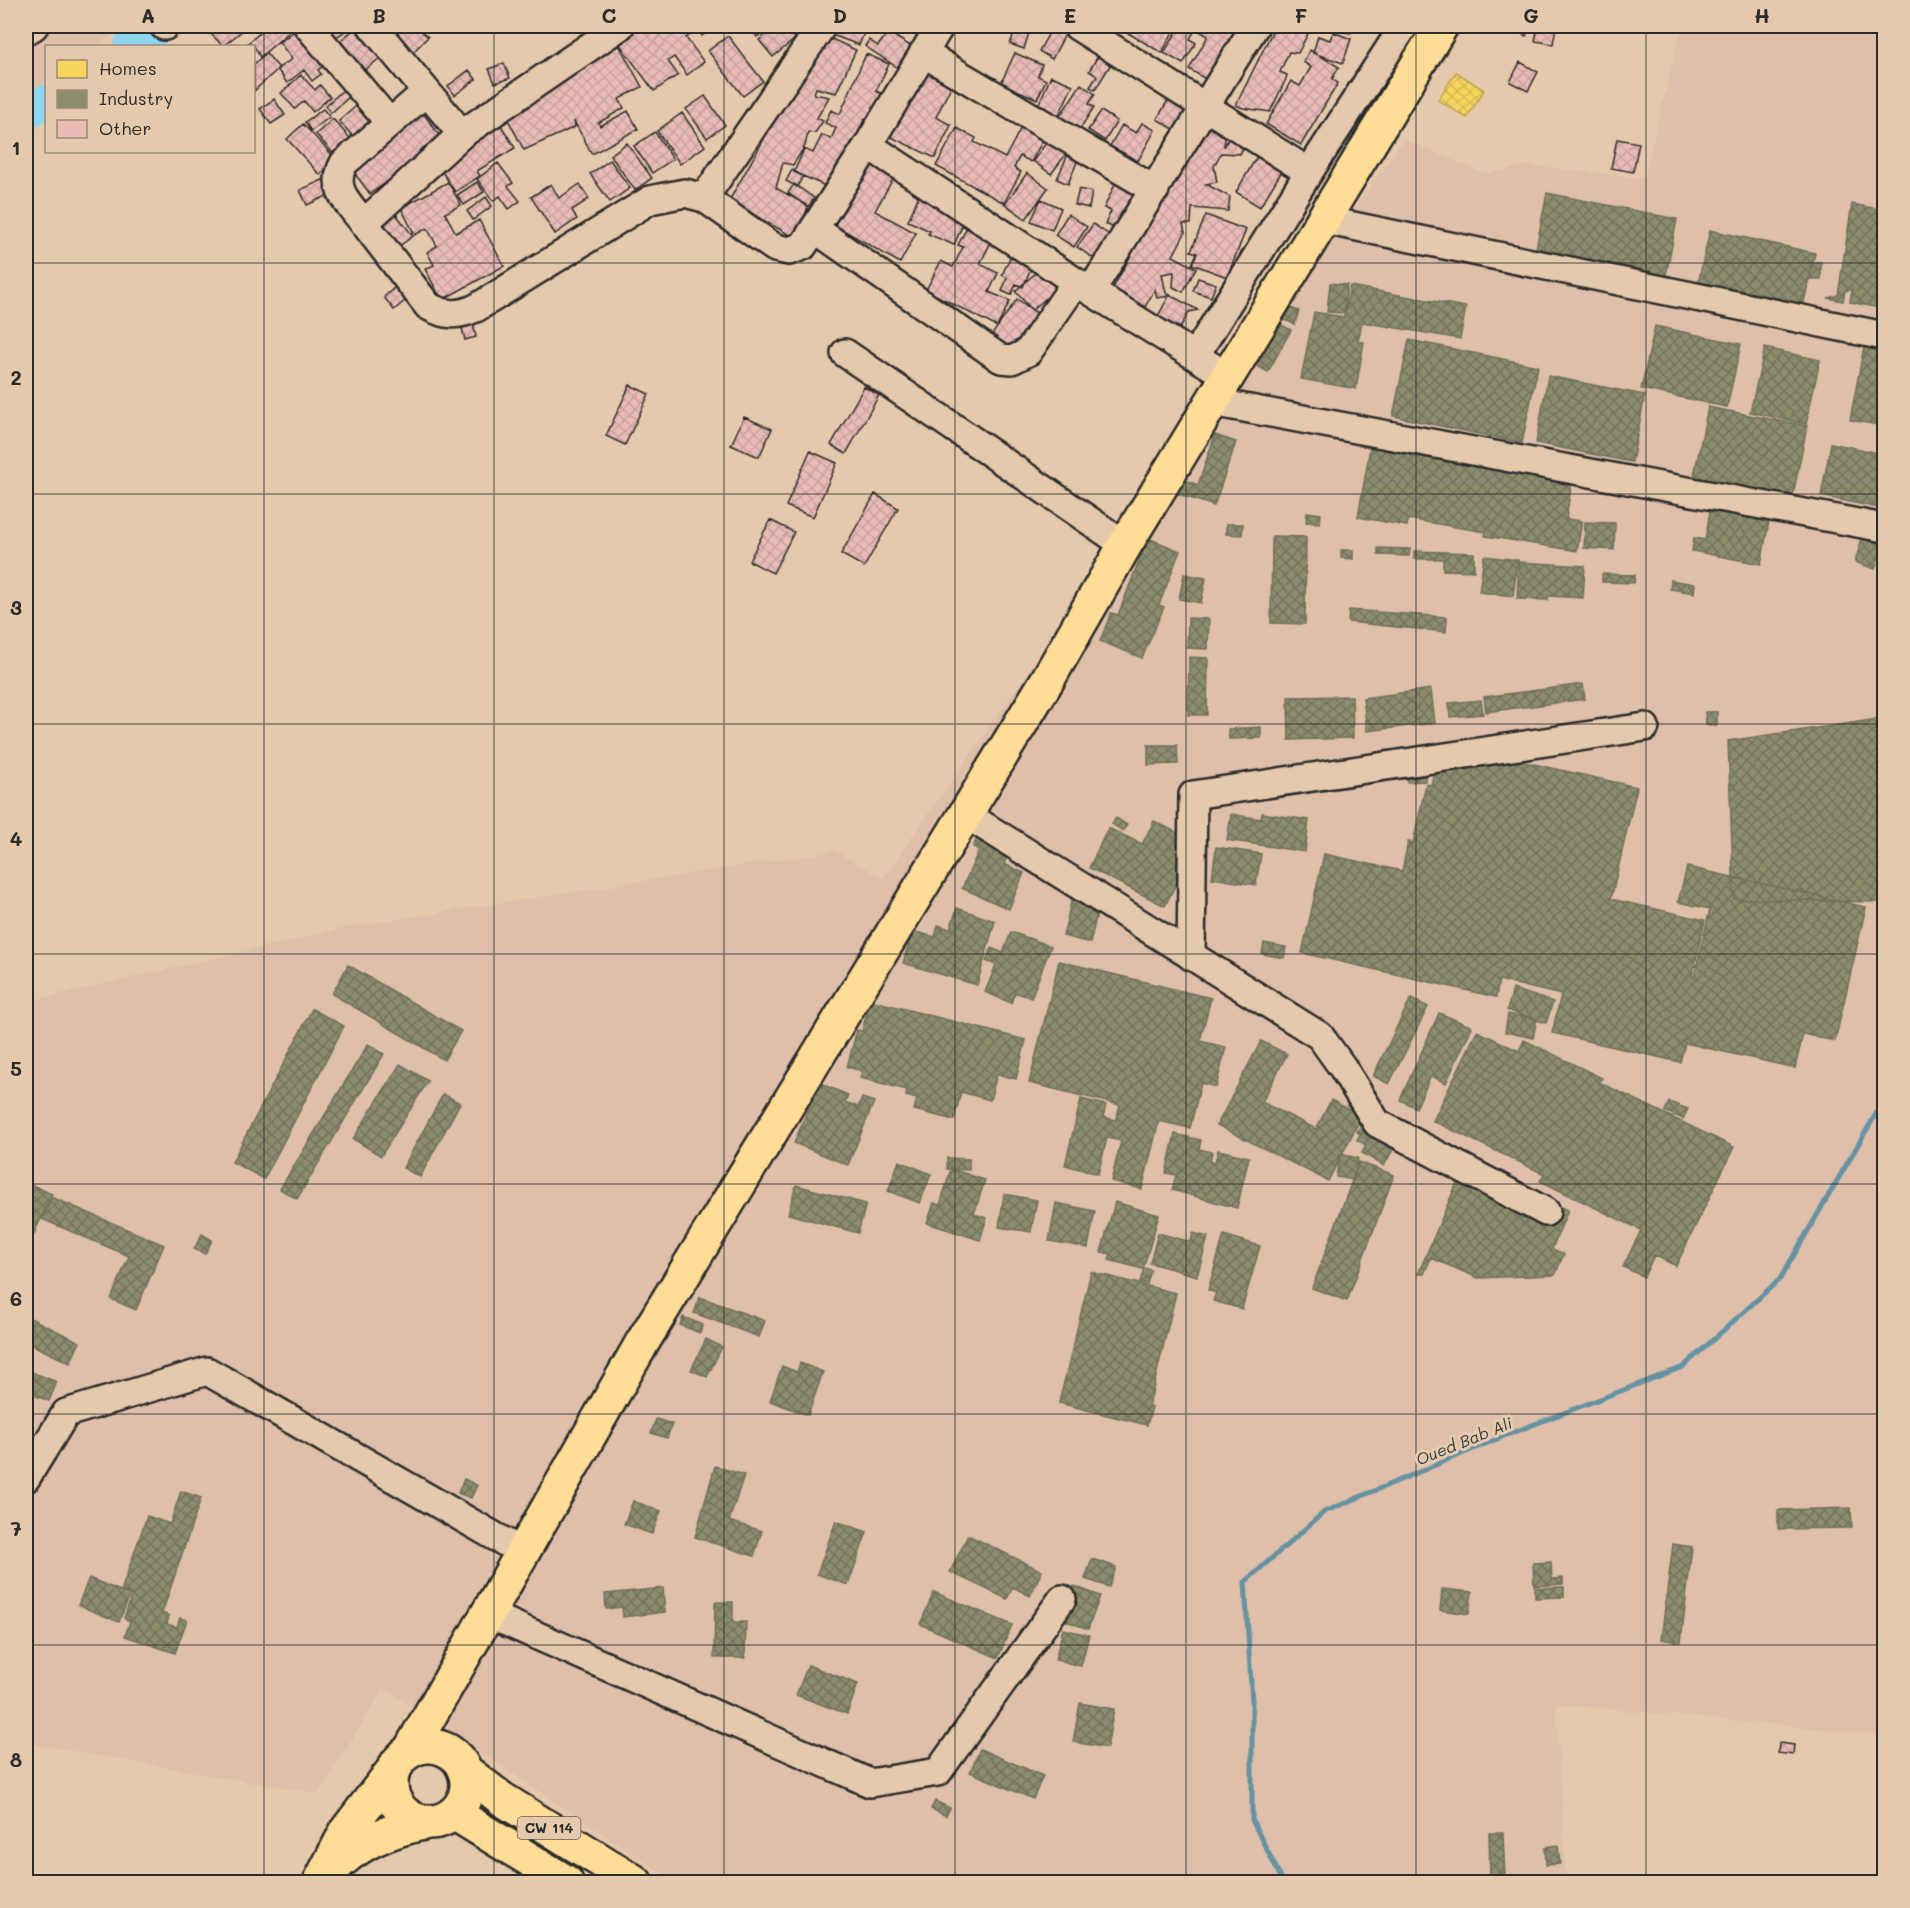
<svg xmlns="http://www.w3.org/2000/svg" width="1910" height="1908" font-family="Mali,sans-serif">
<defs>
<pattern id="homes-cross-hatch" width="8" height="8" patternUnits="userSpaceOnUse" patternTransform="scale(1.5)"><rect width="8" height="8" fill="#f6d55c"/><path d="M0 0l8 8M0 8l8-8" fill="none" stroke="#d3b750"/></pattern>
<pattern id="industry-cross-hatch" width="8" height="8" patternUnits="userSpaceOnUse" patternTransform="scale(1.5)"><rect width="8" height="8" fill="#8c8c6e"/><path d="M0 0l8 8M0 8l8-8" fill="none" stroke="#73735b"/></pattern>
<pattern id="building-cross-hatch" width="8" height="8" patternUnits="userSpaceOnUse" patternTransform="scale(1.5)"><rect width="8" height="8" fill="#e8bbb6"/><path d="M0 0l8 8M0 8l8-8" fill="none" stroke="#c7a19d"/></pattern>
</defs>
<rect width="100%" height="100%" fill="#e5c9ac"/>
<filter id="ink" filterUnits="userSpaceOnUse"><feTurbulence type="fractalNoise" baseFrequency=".0167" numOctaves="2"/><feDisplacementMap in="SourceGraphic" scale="12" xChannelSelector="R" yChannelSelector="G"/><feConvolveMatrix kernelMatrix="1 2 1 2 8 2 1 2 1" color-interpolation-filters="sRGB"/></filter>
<g filter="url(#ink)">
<path fill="#dfbfaa" d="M26 26H125L95 46H46V81L26 95Z
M1682 26H1884V1735L1556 1704 1566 1882H680L655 1869 384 1688 318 1794 26 1743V1002L353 926 835 851 883 878 1404 139 1485 174 1526 165 1644 178Z"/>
<path fill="url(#homes-cross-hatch)" stroke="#b9a24d" stroke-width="1.5" d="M1456 72 1484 90 1467 118 1438 100Z"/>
<path fill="url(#industry-cross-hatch)" stroke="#6f6f5a" stroke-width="1.5" d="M1547 193 1677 219 1664 285 1534 259Z
M1852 204 1884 210V309L1850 302 1852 289 1845 291 1843 301 1828 298 1838 295Z
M1710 230 1815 253 1802 311 1697 288Z
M1811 262H1821V279H1810Z
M1330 283 1347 285 1344 313 1327 312Z
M1350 286 1466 307 1460 339 1362 322 1358 342H1364L1356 389 1301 379 1314 312 1344 317Z
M1285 306 1299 311 1295 324 1281 319Z
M1278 323 1291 330 1268 372 1255 365Z
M1655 326 1741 344 1727 407 1641 389Z
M1409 340 1538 366 1522 443 1393 416Z
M1865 341 1884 345V426L1850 420Z
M1765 348 1820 360 1806 424 1750 412Z
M1548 376 1645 395 1632 462 1536 443Z
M1708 407 1807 426 1791 505 1692 485Z
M1215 435 1236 442 1214 506 1175 493 1180 478 1198 485Z
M1371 442 1573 475 1566 519 1582 521 1577 551 1485 536 1486 532 1408 519 1407 526 1358 517Z
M1831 443 1884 454V509L1821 496Z
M1711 505 1770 516 1761 564 1692 551 1694 538 1705 540Z
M1307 512 1321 514 1320 523 1306 522Z
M1585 522 1615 523 1614 550 1584 548Z
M1226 524H1243L1242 535 1226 534Z
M1863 535 1884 541 1875 569 1855 562Z
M1272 536 1306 537 1305 624 1271 623Z
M1148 538 1180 551 1159 605 1164 607 1142 658 1100 641 1111 613 1118 615Z
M1378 548 1410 549 1409 556 1378 555Z
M1341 550H1353V559L1341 558Z
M1414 551 1474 553V571L1443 570V559H1414Z
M1484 556 1518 560 1513 596 1479 592Z
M1519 562 1585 566 1583 598 1548 596V600L1517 599Z
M1184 574 1206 578 1201 603 1179 599Z
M1602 574 1635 575 1634 583 1602 582Z
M1671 580 1695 584 1694 593 1670 589Z
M1349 610 1447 617 1446 632 1348 622Z
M1188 618 1209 619 1208 649 1187 648Z
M1189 657 1208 658 1207 715H1188Z
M1583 684 1585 699 1486 712 1484 697Z
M1431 689 1435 723 1367 731 1363 698Z
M1352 696 1353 738 1289 740 1288 697Z
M1481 700 1483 714 1450 717 1449 703Z
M1705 712H1717V725H1706Z
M1884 718V896L1878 902 1734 899 1728 741Z
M1261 727V738L1229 739 1228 729Z
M1440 743 1637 787 1611 899 1705 920 1692 976 1694 977 1710 909 1678 902 1687 867 1866 907 1835 1041 1803 1034 1795 1068 1685 1043 1680 1062 1552 1033 1561 995 1499 980 1496 997 1302 953 1324 854 1402 871 1408 842 1413 843 1426 784 1431 785Z
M1148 745H1177L1178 764 1148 765Z
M1407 766H1425V781L1407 782Z
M1262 813 1309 820 1305 852 1227 840 1231 814 1261 819Z
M1116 818 1127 825 1123 831 1112 824Z
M1154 821 1182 835 1174 851 1182 855 1176 867 1183 870 1165 906 1089 868 1108 828 1142 844Z
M979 834 1011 847 1004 864 1024 873 1009 909 962 888 979 850 973 847Z
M1216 847 1261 854 1256 885 1212 878Z
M1074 890 1101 897 1090 943 1063 936Z
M957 908 995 921 977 985 903 963 912 931 935 937 938 925 950 929Z
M1011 932 1051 946 1031 998 1015 992 1011 1003 985 992 996 965 986 961 991 948 1003 953Z
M1264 943 1286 947 1284 958 1262 954Z
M1059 961 1211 998 1200 1041 1226 1047 1216 1087 1201 1083 1190 1128 1159 1121 1142 1189 1111 1181 1121 1141 1107 1138 1098 1174 1065 1165 1081 1099 1106 1105 1103 1117 1116 1120 1120 1105 1029 1083Z
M348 965 461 1031 444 1060 332 994Z
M1513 989 1553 1002 1546 1023 1507 1010Z
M1411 998 1428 1007 1389 1084 1373 1076Z
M870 1000 1026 1040 1016 1079 997 1074 990 1100 961 1092 954 1120 914 1110 917 1099 906 1096 907 1090 860 1078 862 1071 847 1067 857 1030 862 1031Z
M312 1009 344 1026 264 1179 232 1162Z
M1439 1013 1472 1027 1446 1083 1431 1076 1416 1108 1400 1100Z
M1508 1014 1537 1019 1533 1038 1505 1032Z
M1477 1031 1519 1051 1524 1040 1602 1078 1599 1082 1734 1147 1676 1266 1654 1255 1644 1277 1623 1267 1641 1230 1540 1181 1544 1174 1433 1121Z
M1261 1041 1287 1054 1262 1102 1316 1129 1331 1100 1362 1116 1328 1181 1217 1125Z
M368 1044 384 1054 297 1199 280 1189Z
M400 1064 428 1081 381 1156 353 1139Z
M819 1083 848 1095 845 1102 858 1107 862 1098 874 1102 848 1165 794 1143Z
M443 1094 460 1103 420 1177 403 1168Z
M1669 1102 1688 1109 1683 1119 1665 1111Z
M1362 1123 1404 1129 1384 1166 1362 1153 1366 1145 1357 1140 1360 1134 1357 1132Z
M1175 1134 1201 1140 1199 1149 1212 1152 1210 1161 1215 1162 1218 1150 1249 1157 1237 1208 1172 1190 1176 1175 1166 1173Z
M1340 1154 1358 1158 1354 1180 1336 1177Z
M947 1158 969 1159V1170L947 1169Z
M899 1161 931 1174 920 1203 888 1191Z
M1359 1162 1394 1175 1347 1301 1312 1288Z
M1464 1166 1568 1210 1552 1249 1564 1254 1555 1275 1478 1278 1431 1258 1424 1274H1418Z
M951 1169 985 1180 974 1214 987 1218 980 1240 927 1223 934 1203 940 1205Z
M30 1184 52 1194 32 1238 26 1236V1195Z
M796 1185 866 1204 858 1233 788 1214Z
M1004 1194 1037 1200 1031 1232 999 1227Z
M51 1197 164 1245 136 1310 111 1299 129 1256 42 1219Z
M1115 1202 1159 1215 1143 1269 1109 1260 1111 1254 1101 1252Z
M1056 1203 1095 1211 1088 1248 1049 1241Z
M1158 1233 1191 1242 1193 1233 1208 1237 1197 1276 1150 1263Z
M202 1234 212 1240 205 1254 194 1249Z
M1224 1235 1260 1246 1242 1309 1213 1301 1216 1293 1208 1290Z
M1144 1268 1151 1270 1147 1284 1140 1282Z
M1091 1272 1176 1293 1149 1406 1152 1407 1147 1425 1059 1403Z
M700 1297 765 1321 759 1337 694 1313Z
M26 1316 80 1342 70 1363 26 1342Z
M683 1317 703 1325 700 1333 680 1325Z
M706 1339 722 1347 707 1377 691 1370Z
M800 1363 823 1372 808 1415 770 1401 782 1366 797 1372Z
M26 1370 57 1382 49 1401 26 1392Z
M656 1419 672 1424 667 1438 651 1433Z
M715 1466 744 1475 729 1521 762 1531 754 1556 695 1537Z
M464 1479 477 1485 471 1498 458 1493Z
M181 1491 201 1498 162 1613 169 1616 167 1624 177 1627 180 1618 187 1620 175 1653 125 1636 130 1621 124 1618 132 1595 121 1591 147 1516 170 1524Z
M633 1501 661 1511 652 1534 624 1524Z
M1851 1508 1852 1528 1778 1529V1510Z
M836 1521 867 1532 848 1585 817 1574Z
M968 1535 1042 1571 1030 1596 1013 1587 1007 1599 950 1572Z
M1673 1544 1692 1547 1681 1642 1661 1639Z
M1092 1559 1116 1567 1109 1587 1085 1579Z
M1551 1562 1552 1579 1563 1578V1584L1534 1586 1533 1563Z
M89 1578 130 1595 119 1622 78 1605Z
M1074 1586 1100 1596 1088 1629 1061 1619Z
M1564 1587V1597L1535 1598V1588Z
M663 1588 665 1612 623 1617 622 1607 606 1609 605 1594Z
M1442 1589 1472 1592 1469 1614 1440 1610Z
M934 1592 1012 1625 998 1658 920 1624Z
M715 1602H733V1622H746L745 1658H714Z
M1063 1629 1089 1635 1081 1666 1055 1660Z
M808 1665 858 1684 847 1714 796 1695Z
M1080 1703 1114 1709 1107 1748 1073 1742Z
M980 1749 1043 1776 1033 1799 970 1772Z
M935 1801 950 1808 946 1816 931 1809Z
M1489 1833H1503L1505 1878 1490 1879Z
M1558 1845 1560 1864 1546 1865 1545 1847Z"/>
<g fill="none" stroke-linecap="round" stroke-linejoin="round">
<path stroke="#6692a1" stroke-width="5" d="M1283 1882 1252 1820V1702L1245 1582 1324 1512 1509 1434 1683 1367 1780 1279 1884 1100"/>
<path stroke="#8ed6f0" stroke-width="33" d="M130 46 162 26
M26 114 46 101"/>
</g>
<path fill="url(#building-cross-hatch)" stroke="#2b2b2b" stroke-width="1.5" d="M203 26H248L223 46Z
M268 26H296L260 57 254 46 248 43Z
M302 26 328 62 318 70 321 74 312 81 304 70 287 83 277 69 292 59 279 42Z
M320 26H352L331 41Z
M358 26H370L390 50 360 74 336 44Z
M395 26H416L428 37 412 53 390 31Z
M632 26H714V27L702 36 698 29 686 38 704 62 687 75 674 57 668 61 678 75 654 91 615 38Z
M749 26H772L757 37Z
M777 26H784L795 39 773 57 759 40Z
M835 26H867L859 45 832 35Z
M1017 26H1031L1024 49 1010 44Z
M1053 26 1069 27 1052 59 1039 51Z
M1116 26H1176L1162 53Z
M1180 26H1193L1196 28 1190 39 1196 43 1183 64 1164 53Z
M1196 26H1245L1212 83 1189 69 1208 36 1195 28Z
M1275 26H1312L1298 53 1289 52 1280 72 1287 75 1286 79 1270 112 1243 108 1236 105Z
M1327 26H1352L1351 33 1333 31Z
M1507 26H1531L1526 36Z
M1538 26H1556L1553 44 1535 41Z
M888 32 915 49 901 70 865 46 869 40 878 46Z
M1333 32 1351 39 1343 63 1313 53 1318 36 1330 40Z
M823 35 856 50 836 93 816 88 814 94 829 97 817 118 823 121 815 133 808 132 805 146 793 165 783 163 776 188 808 206 798 237 790 235 729 201Z
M728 36 763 81 743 96 708 51Z
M619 45 642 87 619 99 624 108 598 123 600 126 628 111 638 129 592 154 574 121 575 127 524 150 502 108Z
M1310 50 1339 67 1332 79 1338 83 1301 145 1266 124 1291 81 1300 86 1311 67 1303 62Z
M1101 51 1114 59 1095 90 1090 87 1097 76 1089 71Z
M266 53 279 68 254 91V64Z
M1015 53 1042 65 1038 76 1046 80 1037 99 1001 83Z
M866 54 889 64 876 91 883 94 870 122 864 120 832 189 794 172 804 149 813 153 822 135 831 139 836 128 825 123 831 110 840 114Z
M925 61 956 76 936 117 951 125 935 158 889 136Z
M1520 62 1538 72 1528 91 1510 82Z
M504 63 510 78 495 83 489 69Z
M469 70 476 79 455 95 448 86Z
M301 75 315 90 320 85 330 97 313 112 304 101 295 109 281 93Z
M1051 76 1073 85 1058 117 1037 108Z
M350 84 356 91 331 113 325 106Z
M1081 84 1095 94 1089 104 1094 107 1078 132 1058 119Z
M1171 95 1194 109 1180 133 1157 119Z
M705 96 725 125 707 138 686 109Z
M274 99 285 115 271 124 260 109Z
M363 100 382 122 359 143 339 121Z
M323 109 330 117 311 131 305 122Z
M1101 111 1117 121 1105 141 1088 130Z
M423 113 440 136 419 151 423 156 370 194 349 166Z
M682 113 705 146 680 164 657 131Z
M1206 117 1226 128 1224 147 1232 132 1247 140 1240 154 1221 153 1214 166 1217 182 1206 184 1230 197 1228 211 1192 208 1191 224H1183L1185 233 1173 256 1196 268 1183 292 1173 287 1174 272 1162 274 1166 293 1198 310 1189 312 1180 328 1158 316 1169 296 1157 298 1155 289 1145 307 1112 290Z
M333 119 356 145 339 160 316 134Z
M499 122 515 148 477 171 480 176 455 192 436 162Z
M1142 123 1155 130 1138 161 1110 146 1122 125 1136 133Z
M303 124 336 159 320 175 287 139Z
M1023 124 1045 136 1031 162 1020 156 1014 168 1021 172 1004 203 936 166 957 128 976 138 974 142 1005 158Z
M655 132 673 159 652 173 634 146Z
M1617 139 1639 143 1633 172 1611 168Z
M1048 140 1067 153 1051 174 1033 161Z
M627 143 652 178 635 190 610 155Z
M1263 146 1288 161 1260 207 1236 192Z
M1069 152 1079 157 1068 184 1057 179Z
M873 153 899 168 875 211 916 233 900 263 833 224Z
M610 160 630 188 610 202 590 174Z
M498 163 513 183 508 186 520 201 509 209 500 196 493 201 477 179Z
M792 170 803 176 797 187 786 181Z
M1027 173 1048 188 1026 219 1005 204Z
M329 177 336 192 307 205 300 190Z
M448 182 461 205 445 213 456 233 479 220 504 266 442 300 425 269 434 265 427 252 437 246 427 228 415 235 401 208Z
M477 182 484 192 464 205 457 195Z
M1116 182 1141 194 1123 232 1105 224 1111 211 1104 208Z
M551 184 559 198 580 184 589 199 572 210 577 219 555 234 531 197Z
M794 184 814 198 808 207 788 193Z
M922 188 968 212 954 245 928 234 930 231 908 221Z
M1079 189 1092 192 1089 208 1075 205Z
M486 197 492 206 473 220 467 211Z
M1041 199 1061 208 1052 230 1031 221Z
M396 214 413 236 395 249 379 227Z
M1068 214 1087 227 1074 247 1055 235Z
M1206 215 1246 230 1227 277 1192 264 1197 253 1191 251Z
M972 217 997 230 980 264 998 273 989 292 1010 301 997 327 926 290 941 261 953 267 963 247 958 245Z
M1093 224 1115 239 1099 262 1077 247Z
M1013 251 1034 261 1023 287 1016 284 1011 295 1002 291 1007 278 1002 275Z
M1047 263 1064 283 1032 310 1015 291Z
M1198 278 1216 284 1211 297 1193 291Z
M395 287 406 300 394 310 384 297Z
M1017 299 1041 316 1015 353 991 336Z
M472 318 476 337 465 340 460 321Z
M630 385 649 394 625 445 606 436Z
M864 387 879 395 846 454 831 445Z
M744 417 772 429 759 457 731 445Z
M810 451 837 463 813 517 786 506Z
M875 494 898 508 864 567 841 554Z
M770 520 794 532 773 573 749 561Z
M1779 1743 1794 1745 1793 1755 1778 1753Z"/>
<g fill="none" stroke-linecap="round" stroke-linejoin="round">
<defs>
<path id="minor" d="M164 26H165
M308 26 389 122
M372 26 462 134
M620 26 462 134 364 223 428 306C446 316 458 316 476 308L650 200 685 193 704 198 822 26
M1077 26 1309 172
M26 31 34 26
M923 53 1155 190
M868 145 1076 282 1227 376
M704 198 775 248 789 251 803 246 868 145 940 26
M1324 220 1884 336
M364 223C348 203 330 188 344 163L426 92
M815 229 1001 359 1012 360 1028 352 1076 282
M1091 291 1255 26
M845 353 1125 545
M1195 356 1309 172 1404 26
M1212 402 1884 528
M965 814 1320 1036 1343 1068 1377 1123 1546 1212
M1191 956 1193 795 1645 727
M26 1478 66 1413 207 1371 522 1552
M488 1614 870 1783 938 1772 1062 1599"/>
<path id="major" d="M391 1784a38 38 0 1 1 76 0a38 38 0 1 1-76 0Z
M409 1752 642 1343 1048 679 1125 545 1441 26
M332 1870C357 1842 392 1829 428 1822
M320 1882 347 1830 397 1765"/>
<path id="highway" d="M464 1770 502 1799 635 1882
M454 1813 566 1882"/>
</defs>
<use href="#minor" stroke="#2b2b2b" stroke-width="32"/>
<use href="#major" stroke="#2b2b2b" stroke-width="38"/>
<use href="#highway" stroke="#2b2b2b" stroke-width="38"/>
<use href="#minor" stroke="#e5c9ac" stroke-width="27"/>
<use href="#major" stroke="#ffdd96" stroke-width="33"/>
<use href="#highway" stroke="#ffdd96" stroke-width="33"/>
</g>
</g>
<path fill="none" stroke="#2b2b2b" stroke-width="1.5" stroke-opacity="0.55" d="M264 26V1882M494 26V1882M724 26V1882M955 26V1882M1186 26V1882M1416 26V1882M1646 26V1882M26 263H1884M26 494H1884M26 724H1884M26 954H1884M26 1184H1884M26 1414H1884M26 1645H1884"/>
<g text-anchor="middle" stroke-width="6" stroke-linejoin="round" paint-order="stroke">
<rect fill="#e5c9ac" stroke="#635a52" stroke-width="1.5" x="517.5" y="1817" width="63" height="22" rx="4.5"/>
<g font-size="14" font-weight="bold" fill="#2b2b2b">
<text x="549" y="1833">CW 114</text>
</g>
<g font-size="16" font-style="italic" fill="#353c3f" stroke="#e5c9ac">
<text transform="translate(1464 1441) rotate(-22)" y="6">Oued Bab Ali</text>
</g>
</g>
<rect width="1910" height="1908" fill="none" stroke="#e5c9ac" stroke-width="66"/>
<rect x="45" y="45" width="210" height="108" fill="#e5c9ac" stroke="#9b8a78" stroke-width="1.5"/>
<rect x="57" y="60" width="30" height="18" fill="#f6d55c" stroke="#9b8a78" stroke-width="1.5"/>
<text x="99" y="75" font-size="18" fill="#2b2b2b">Homes</text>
<rect x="57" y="90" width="30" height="18" fill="#8c8c6e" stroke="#9b8a78" stroke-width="1.5"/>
<text x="99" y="105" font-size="18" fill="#2b2b2b">Industry</text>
<rect x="57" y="120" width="30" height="18" fill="#e8bbb6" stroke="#9b8a78" stroke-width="1.5"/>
<text x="99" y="135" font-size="18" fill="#2b2b2b">Other</text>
<rect x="33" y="33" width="1844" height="1842" fill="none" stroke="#2b2b2b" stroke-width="2"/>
<g font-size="20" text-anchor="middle" font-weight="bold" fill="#2b2b2b">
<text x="148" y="23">A</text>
<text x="379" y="23">B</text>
<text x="609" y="23">C</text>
<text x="840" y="23">D</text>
<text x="1070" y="23">E</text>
<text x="1301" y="23">F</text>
<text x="1531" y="23">G</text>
<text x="1762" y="23">H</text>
<text x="16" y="155">1</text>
<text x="16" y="385">2</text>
<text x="16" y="615">3</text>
<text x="16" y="846">4</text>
<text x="16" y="1076">5</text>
<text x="16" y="1306">6</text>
<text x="16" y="1536">7</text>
<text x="16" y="1767">8</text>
</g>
</svg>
